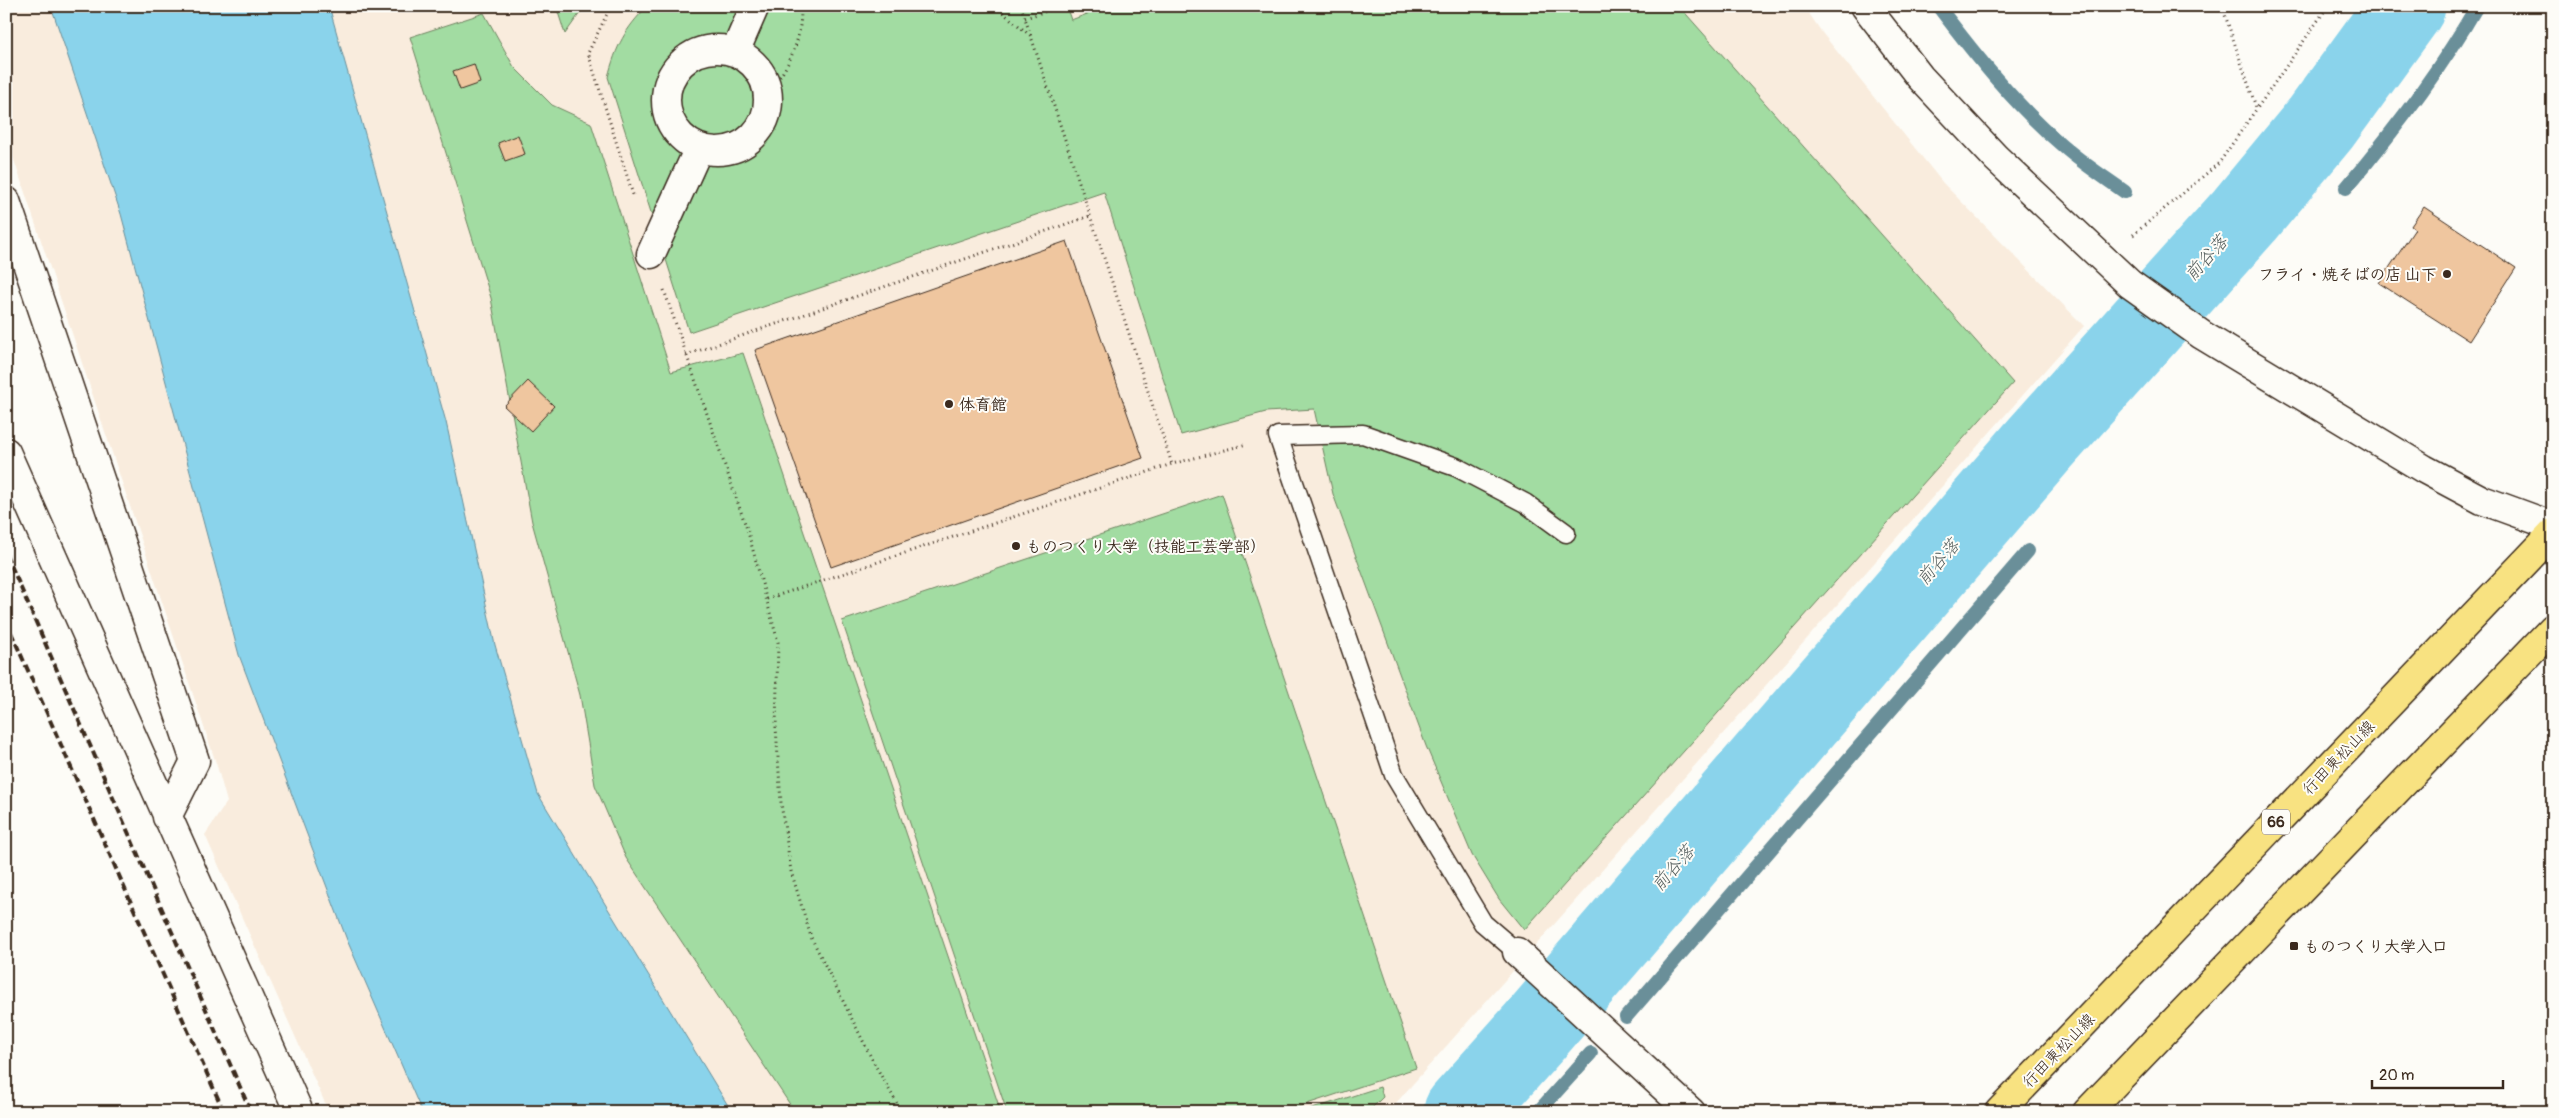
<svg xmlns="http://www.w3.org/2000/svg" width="2559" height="1118" font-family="Pangolin,'Klee One',sans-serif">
<rect width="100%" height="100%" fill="#fdfcf7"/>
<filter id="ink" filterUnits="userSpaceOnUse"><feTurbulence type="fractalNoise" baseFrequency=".02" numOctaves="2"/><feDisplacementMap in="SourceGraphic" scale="10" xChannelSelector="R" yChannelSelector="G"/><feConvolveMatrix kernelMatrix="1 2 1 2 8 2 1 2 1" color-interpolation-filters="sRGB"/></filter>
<g filter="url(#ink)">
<path fill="#f9ecdd" d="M6 6H1804L1823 34 1943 183 2084 326 1388 1112H329L205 835 227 802 217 766 6 136Z"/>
<path fill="#a2dca2" stroke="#6e8360" d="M556 6H585L565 34Z
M648 6H1066L1071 20 1109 6H1679L2013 383 1524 930 1499 899 1472 855 1426 746 1333 494 1314 409 1266 412 1181 435 1104 192 689 332 608 77C616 47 625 28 648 6Z
M484 13 514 67 552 105 591 123 671 372 743 353 1001 1112H795L626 858 595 785 580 695 532 522 491 298 410 37Z
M1222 494 1416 1068 1283 1112H1007L842 621Z
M1380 1087 1383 1097 1368 1112H1303Z"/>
<path fill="#8ad3eb" stroke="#6a8f99" d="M51 6H329L446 422 495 645 538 794 732 1112H422L347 940 239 655 121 214Z"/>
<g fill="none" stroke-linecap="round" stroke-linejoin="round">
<path stroke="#6a8f99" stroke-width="14" d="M1938 6C1976 56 2015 105 2063 146 2082 163 2104 177 2125 192
M2346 188C2394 131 2440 71 2477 6
M2191 234 2214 249
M1626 1017 2028 551
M1538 1112 1591 1053"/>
<path stroke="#8ad3eb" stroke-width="79" d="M1463 1112 1536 1030 2038 446 2245 215 2321 123 2406 6"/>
</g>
<path fill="#efc69f" stroke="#3b2a1e" d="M474 64 480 83 460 90 453 71Z
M518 135 525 154 505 161 498 143Z
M2424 207 2516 268 2469 341 2379 283 2415 229 2411 226Z
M1067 241 1143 458 831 567 755 350Z
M528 381 554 406 531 431 504 406Z"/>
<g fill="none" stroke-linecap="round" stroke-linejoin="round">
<defs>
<path id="lane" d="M1517 952 1483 923 1394 775 1278 436 1363 434 1456 467 1525 503 1566 533"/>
<path id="street" d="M666 100a51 51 0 1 1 102 0a51 51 0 1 1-102 0Z
M735 52 755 6
M6 201 195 761 167 817
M651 254 699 148
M6 452 299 1112
M1517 952 1691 1112"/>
<path id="secondary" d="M1865 6 1920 77 1996 158 2130 284 2202 335 2424 469 2482 500 2553 526"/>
<path id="primary" d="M1999 1112 2553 533
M2087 1112 2553 628"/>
</defs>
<use href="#lane" stroke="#3b2a1e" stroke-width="21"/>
<use href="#street" stroke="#3b2a1e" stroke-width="31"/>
<use href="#secondary" stroke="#3b2a1e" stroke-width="31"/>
<use href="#primary" stroke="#3b2a1e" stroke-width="31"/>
<path stroke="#3b2a1e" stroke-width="3" stroke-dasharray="1 4" stroke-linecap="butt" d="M611 6 588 53 634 198
M995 6 1031 36
M1021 6 1172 464
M2222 6 2257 110
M1025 18 1062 6
M768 93C789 67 802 41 801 6
M2133 235 2219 163 2328 6
M664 290 748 532 778 642 776 727 781 803 791 871 811 937 875 1065 902 1112
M686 355 1090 216
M767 599 1172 464 1247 444"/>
<use href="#lane" stroke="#fdfcf7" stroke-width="18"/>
<use href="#street" stroke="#fdfcf7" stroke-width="28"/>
<use href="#secondary" stroke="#fdfcf7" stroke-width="28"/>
<use href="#primary" stroke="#f8e281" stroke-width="28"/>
<path stroke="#3b2a1e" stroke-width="4" stroke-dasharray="8 4" stroke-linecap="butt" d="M6 554 251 1112
M6 621 224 1112"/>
</g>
</g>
<g fill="#3b2a1e" stroke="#fdfcf7" stroke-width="2">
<circle cx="2447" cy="274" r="5"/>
<circle cx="949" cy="404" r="5"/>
<circle cx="1016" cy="546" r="5"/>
<rect x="2289" y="941" width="10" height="10" rx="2.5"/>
</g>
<g text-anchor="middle" stroke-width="4" stroke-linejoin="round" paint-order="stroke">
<rect fill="#fdfcf7" stroke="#75695f" stroke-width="1" x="2262" y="809.5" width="28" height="25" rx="4"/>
<g font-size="15" font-weight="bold" fill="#3b2a1e">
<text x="2276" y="827">66</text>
</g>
<g font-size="16" font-weight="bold" fill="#3b2a1e" stroke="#fdfcf7" text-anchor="start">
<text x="2437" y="280" text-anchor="end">フライ・焼そばの店 山下</text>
<text x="959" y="410">体育館</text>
<text x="1026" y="552">ものつくり大学（技能工芸学部）</text>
<text x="2304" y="952">ものつくり大学入口</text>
</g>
<g font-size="16" fill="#3b2a1e" stroke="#fdfcf7">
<text transform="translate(2338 757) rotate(-46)" y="6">行田東松山線</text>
<text transform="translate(2058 1050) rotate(-46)" y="6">行田東松山線</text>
</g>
<g font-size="18" font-style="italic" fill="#535d5c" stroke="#fdfcf7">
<text transform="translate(2206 258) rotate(-48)" y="6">前谷落</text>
<text transform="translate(1938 562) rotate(-49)" y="6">前谷落</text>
<text transform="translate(1673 868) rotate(-49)" y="6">前谷落</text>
</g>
</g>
<rect width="2559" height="1118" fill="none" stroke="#fdfcf7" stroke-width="25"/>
<rect x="12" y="12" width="2534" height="1093" fill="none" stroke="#3b2a1e" stroke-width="2" filter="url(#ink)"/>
<path d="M2372 1080v8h131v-8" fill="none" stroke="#3b2a1e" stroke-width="2.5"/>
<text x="2379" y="1080" font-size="15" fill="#3b2a1e" stroke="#fdfcf7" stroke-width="4" paint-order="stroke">20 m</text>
</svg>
